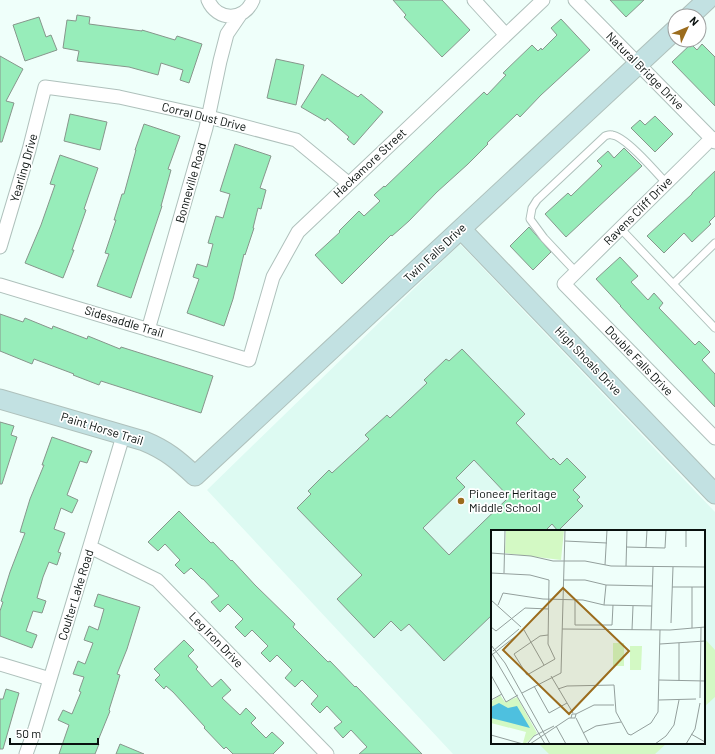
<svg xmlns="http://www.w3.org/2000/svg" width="715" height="754" font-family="Barlow,sans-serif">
<rect width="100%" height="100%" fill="#effffa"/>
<path fill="#ddfaf2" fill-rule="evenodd" d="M460 244 715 512V754H453L207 490ZM492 531H704V743H492Z"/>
<path fill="#d3f9c4" d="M704 638 715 650V697L704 707Z
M538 743H667L655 754H549Z"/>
<path fill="#97edba" stroke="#87968c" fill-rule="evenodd" d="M393 0H442L470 30 442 57 404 17 406 15Z
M610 0H644L626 17Z
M77 15 90 17 89 24 142 31V30L175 40 177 36 202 44 189 83 180 80 183 70 161 63 158 75 129 67 77 61 79 51 63 48 67 20 76 21Z
M39 17 46 37 51 35 57 50 25 61 13 25Z
M561 19 590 50 541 95 520 117 517 114 487 143 488 144 468 164 437 192 409 221 392 236 391 235 342 284 315 255 340 232 339 231 359 211 364 216 380 201 374 195 384 186 385 187 484 92 487 95 506 75 503 73 532 45 538 51 541 48 542 50 557 35 551 28Z
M691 44 697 50 702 44 715 57V106L672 62Z
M0 56 23 69 6 101 14 103 2 142H0Z
M276 59 304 65 296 105 267 98Z
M322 74 358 97 361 94 383 112 354 145 347 139 349 137 327 118 325 121 301 107Z
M70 114 107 122 100 150 64 141Z
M655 116 673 134 655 152 631 128 640 120 645 125Z
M144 124 180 136 168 169 171 170 161 206H162L131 298 97 286 109 254 105 253 116 220H114L122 194H124L136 150H135Z
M235 144 271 156 260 188 266 190 261 209 258 208 253 228H254L245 255 244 254 233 299 224 326 187 313 199 279 193 277 197 264 207 267 213 244 208 243 216 216 223 218 230 194 220 191Z
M624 148 642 166 566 237 545 214 568 193 571 196 602 166 597 161 608 151 614 158Z
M60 155 98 168 84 209 86 210 72 250H74L63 278 25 263 41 225 55 185 50 184Z
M715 171V216L709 222 711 224 692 242 684 233 664 253 647 236 692 194V193Z
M529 227 551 252 533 270 510 246Z
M620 257 638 276 631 282 648 300 654 293 663 303 659 308 695 345 699 341 710 352 702 360 715 374V407L646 334 620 306H621L596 279Z
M0 314 23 322 25 318 52 329 53 326 87 339 88 336 120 349 121 347 213 376 201 413 101 381 99 385 73 375 74 374 34 359 32 364 0 351Z
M462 349 525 414 516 423 551 460 553 458 560 465 567 458 586 477 573 490 580 497 577 500 583 506 558 531 552 524 545 531H492V615L444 661 409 624 401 631 391 621 374 638 337 599 362 575 297 508 311 494 308 491 329 470 332 473 369 439 365 435 387 415 390 418 427 383 424 380 446 359 449 361ZM474 460 509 497 449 555 423 528 465 487 456 478Z
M0 422 14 426 11 435 17 437 2 484H0Z
M52 437 92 451 87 463 80 461 67 495 78 500 72 513 61 508 54 529 65 533 58 552 61 553 57 565 49 562 43 577 37 598 46 601 42 613 33 611 26 631 37 635 32 648 0 636V611L3 602 1 601 10 572 25 533 20 532 30 499 44 465H42Z
M179 511 211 543 213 542 231 561 232 560 255 585 295 624 293 627 328 662 330 661 355 687 356 686 422 754H359L367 747 351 730 343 738 334 728 342 722 327 706 320 713 311 704 318 696 302 680 295 687 285 678 292 670 277 655 270 662 261 653 268 646 252 630 245 637 235 627 243 619 228 604 220 612 211 602 219 596 203 579H202L191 568 184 574 175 565 180 560 165 544 158 551 148 542Z
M98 594 140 607 127 649 117 674 120 675 109 710 110 711 97 743 99 744 95 754H59L69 725 58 720 63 710 72 714 81 692 79 691 84 677 73 674 78 661 85 664 93 643 84 640 89 626 98 630 104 609 94 606Z
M184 640 194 650 188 656 198 667 196 669 212 687 221 679 231 690 222 698 240 715 246 708 256 718 251 723 266 738 272 732 284 743 273 754H233L226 747 224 749 204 728 205 727 173 692 166 686 164 689 155 680 160 675 154 669Z
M6 689 19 693 3 749H0V699H3Z
M120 744 144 754H116Z"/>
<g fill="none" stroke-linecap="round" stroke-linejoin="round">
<defs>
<path id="lane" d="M620 228 715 328
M576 272 544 238 530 219 532 208 537 200 605 136C608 135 610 134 612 135 625 136 656 172 666 183
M674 283 715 243"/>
<path id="street" d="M208 0C217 21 244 22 253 0
M474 0 506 35
M575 0 715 142
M712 138 564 284 715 438
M0 247 29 150 45 87 119 97 209 117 296 140 348 183
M0 285 249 360 273 277 298 232 543 0
M148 330 206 128 220 61 227 34 240 15
M90 547 157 580 327 754
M0 664 50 679
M26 754 35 729 123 436"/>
<path id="secondary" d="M690 16 707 0
M461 229 715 494
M0 399 144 441C166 450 178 460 195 476L675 30"/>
</defs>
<use href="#lane" stroke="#afc1bc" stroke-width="9"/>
<use href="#street" stroke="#afc1bc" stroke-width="15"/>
<use href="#secondary" stroke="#afc1bc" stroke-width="21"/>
<use href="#lane" stroke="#fff" stroke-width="7"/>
<use href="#street" stroke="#fff" stroke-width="13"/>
<use href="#secondary" stroke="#c2e1e2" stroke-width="19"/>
</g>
<circle fill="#9b6c1d" stroke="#fff" stroke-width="1.5" cx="461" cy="501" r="4"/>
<g text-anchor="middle" stroke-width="3.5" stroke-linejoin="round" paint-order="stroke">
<g font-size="12" fill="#09100e" stroke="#fff">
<text transform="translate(645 71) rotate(45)" y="4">Natural Bridge Drive</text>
<text transform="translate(204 117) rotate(14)" y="4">Corral Dust Drive</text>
<text transform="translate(370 163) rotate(-43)" y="4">Hackamore Street</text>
<text transform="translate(24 168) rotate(-74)" y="4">Yearling Drive</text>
<text transform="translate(191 183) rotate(-74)" y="4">Bonneville Road</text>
<text transform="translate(638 211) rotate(-45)" y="4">Ravens Cliff Drive</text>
<text transform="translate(435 253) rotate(-43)" y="4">Twin Falls Drive</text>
<text transform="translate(124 322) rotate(17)" y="4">Sidesaddle Trail</text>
<text transform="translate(588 361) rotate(46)" y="4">High Shoals Drive</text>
<text transform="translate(639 361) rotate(46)" y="4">Double Falls Drive</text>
<text transform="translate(102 429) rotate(17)" y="4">Paint Horse Trail</text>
<text transform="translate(76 595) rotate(-73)" y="4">Coulter Lake Road</text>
<text transform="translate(216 640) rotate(46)" y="4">Leg Iron Drive</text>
</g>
<g font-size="12" fill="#09100e" stroke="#fff" text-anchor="start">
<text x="469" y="498">Pioneer Heritage<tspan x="469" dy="14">Middle School</tspan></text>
</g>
</g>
<g transform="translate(491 530)">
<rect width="214" height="214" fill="#effffa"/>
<path d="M15 0H73L70 30 14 23ZM122 113H133V136H122ZM139 116H151L150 140H139ZM9 165 14 172 26 167 46 203 35 213H32L35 202 0 193 1 171Z" fill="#d3f9c4"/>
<path d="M8 173 17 178 26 176 39 198 0 188V177Z" fill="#4ec0df"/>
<path fill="none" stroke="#939f9c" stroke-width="1" d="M195 0V17M74 11 116 13M135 17 174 18 175 0M155 17 156 0M0 23 40 26 62 31H94L120 36 214 37M114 35 116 0M135 36 136 0M0 43 39 45 58 50 57 114 64 129 36 145 23 124 49 106 57 105M13 43 14 0M72 50H94L115 55 162 56M181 57H214M0 70 30 97M84 70V95H121L122 75M7 75 12 63 52 69 92 70 113 75 161 76M113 75 115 55M180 93 182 37M0 97 5 101 34 78 58 79M201 98V57M71 99 179 100 214 97M33 100 53 135M141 100 142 76M160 100 162 37M169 114 214 111M0 115 14 133 59 214M2 121 28 99M0 122 54 214M2 124 30 102M0 145 15 172 27 165M60 146 82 183M168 150 214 151M188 151V113M43 156 58 183 76 173M67 159 76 156 123 155 125 182 137 204 140 205 160 193 167 182 169 100M31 163 70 143 74 0M209 168 210 97M0 170 11 164M168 170 205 169M85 184 103 175H123M85 188 98 214M65 196 75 214M92 203 105 196 130 192M200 204 214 212M0 205 32 214M36 214 43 206 63 196M39 214 78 188H84L85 184H81L80 188M164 214 175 206 183 195 188 170M195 214 204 199 209 173"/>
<path fill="#9b6c1d" fill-opacity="0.15" stroke="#9b6c1d" stroke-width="2" d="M72 58 138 121 78 184 12 120Z"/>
<rect width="214" height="214" fill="none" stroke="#09100e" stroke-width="2"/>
</g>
<g transform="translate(687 28) rotate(46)"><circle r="19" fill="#ffffff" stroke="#9d9f9f"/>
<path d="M0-3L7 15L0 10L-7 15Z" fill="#9b6c1d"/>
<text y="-6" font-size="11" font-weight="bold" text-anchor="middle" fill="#09100e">N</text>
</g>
<path d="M10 738v6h88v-6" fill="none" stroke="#09100e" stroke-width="2"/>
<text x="16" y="738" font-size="12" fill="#09100e" stroke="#ffffff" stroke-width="3" paint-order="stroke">50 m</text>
</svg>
